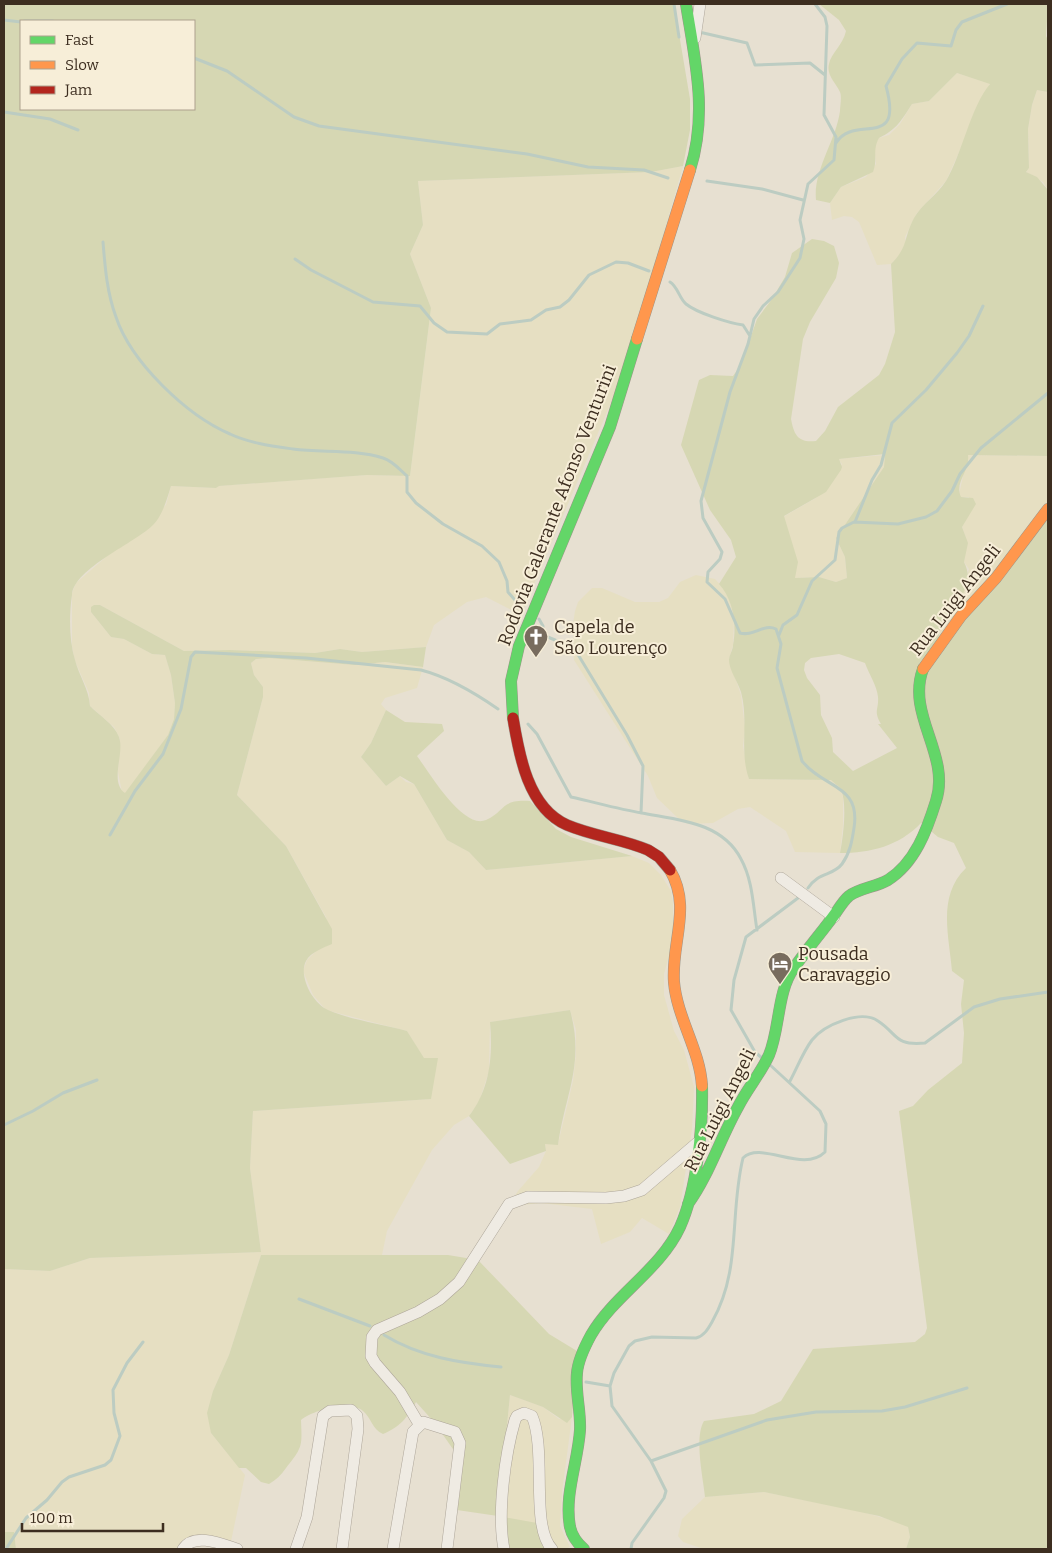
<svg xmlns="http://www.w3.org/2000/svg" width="1052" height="1553" font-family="Bitter,serif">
<rect width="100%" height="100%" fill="#e7e0d1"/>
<path fill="#e6dfc2" d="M957 73 990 83 946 181 917 213 905 237 906 245 903 251 891 264 877 265 859 222 852 217 844 216 832 220 830 203 841 187 866 177 876 164 874 146 879 138 889 135 900 124 912 104 929 101Z
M1037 90 1048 92V190L1043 182 1026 172 1029 168V158L1028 129 1032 105Z
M683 166 626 367 521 615 486 597 467 602 434 625 426 647 362 652 340 649 315 653 230 650 184 651 100 605 91 612 111 637 124 639 152 654 165 655 171 675 175 703 174 719 168 735 125 794 122 792 118 772 120 739 114 727 90 706 89 693 75 661 72 646V593L76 583 166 505 171 486 216 488 218 486 367 475 410 476 431 308 410 254 423 225 418 181 651 172Z
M885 455 884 467 836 538 845 557 847 578 836 582 819 577 795 578 783 517 816 498 842 464 838 459Z
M968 455 1048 456V503L937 643 942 624 961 597 969 569 964 562 966 538 962 527 969 497H960L959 494Z
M696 575 715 579 725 590 730 602 734 619 733 645 729 659 741 695 745 728 743 746 749 779 831 780 841 789 843 798V825L840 853 795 852 786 831 750 807 738 809 713 823 688 824 679 819 657 798 648 776 574 660 573 624 575 611 578 602 592 588H602L635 602H659L668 598 680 582Z
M269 658 355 665 385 662 423 667 417 688 385 698 381 704 386 710 371 743 361 757 386 786 400 776 406 782 414 784 447 840 469 852 486 870 632 856 649 863 661 875 671 891 673 904V941L664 974V995L674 1031 684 1050 694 1087 692 1129 680 1207 669 1234 642 1218 630 1232 601 1244 592 1209 541 1203 512 1206V1200L518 1191 539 1167 546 1151 545 1144H558L573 1081 576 1054V1030L570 1010 490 1022 489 1071 479 1102 469 1116 454 1125 432 1150 387 1231 382 1255H261L229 1355 213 1391 211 1433 245 1475 230 1546 199 1535 184 1539 178 1549H16L14 1533 4 1532V1269L50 1271 90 1258 261 1252 250 1168 253 1111 431 1099 424 1059 407 1031 326 1010 313 995 303 971 307 960 317 950 331 944 326 917 286 846 237 795 263 697V687L254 675 251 663 256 659Z
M510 1395 543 1407 559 1419 572 1417 562 1492 560 1526 570 1547 565 1549H546L498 1516Z
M764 1492 859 1511 901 1523 908 1527 910 1537 906 1549H704L683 1542 678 1536 682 1519 705 1497Z"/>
<path fill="#d6d7b3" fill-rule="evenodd" d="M4 4H674L690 99V130L683 166 651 172 418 181 423 225 410 254 431 308 410 476 367 475 219 486 216 488 171 486C167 499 163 514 154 524 136 543 74 568 72 595 69 615 69 640 75 660 79 676 89 689 90 706 100 716 114 724 119 737 125 753 109 782 125 793L168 735 174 719 175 703 171 675 165 655 152 654 124 639 111 637 91 612V607L94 605H100L184 651 230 650 315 653 340 649 362 652 426 647 423 667 385 662 355 665 269 658 256 659 251 663 254 675 263 687V697L237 795 286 846 332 929V944C323 948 311 952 306 961 298 976 313 1004 328 1010 351 1020 382 1024 407 1031L424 1058H438L431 1099 253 1111 250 1168 261 1252 90 1258 50 1271 4 1269ZM21 21H194V109H21Z
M819 4H1048L1046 36 1048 40V92L1037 90 1032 105 1028 129 1029 168 1026 172 1037 177 1048 190V456L968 455C970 472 954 482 961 497L973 498 976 504 962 527 968 543 964 562C977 588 954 602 942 624 940 629 939 636 937 642L1048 503V1549H906L910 1537 908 1527 879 1516 764 1492 705 1497C703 1477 694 1438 704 1421L754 1414 781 1401 813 1349 915 1342 925 1334 927 1328 899 1111 913 1106 928 1090 962 1063 964 1033 961 1004 964 980 952 971C949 935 937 896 966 868L954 843 938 837 921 823C899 846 871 853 840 853 843 838 848 801 840 788 837 785 833 782 831 780L749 779C739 751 749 721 741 692 738 682 729 670 729 660 729 655 733 650 733 645 737 625 733 599 719 584L736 557 731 540 710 510 681 445 699 380 710 375 733 376 741 365 757 319 772 299 785 277 792 253 812 239 824 241 834 246 839 263 836 278 810 322 803 339 791 419C794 435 798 443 816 441L825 431 838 407 879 375 885 364 895 332 891 264C909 246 903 239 914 218 922 204 937 195 946 181 962 154 971 106 990 84L957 73 929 101 912 104C901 121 897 129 879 138 872 150 878 160 873 172L841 187 830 203 816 200C813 170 836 141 840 111 840 106 842 97 840 92 836 83 826 75 829 64 831 53 843 45 846 31L839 20ZM885 454 884 467 836 538 845 557 847 578 836 582 819 577 795 578 798 562 784 516 826 492 841 470 842 467 839 459ZM839 654 865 663C869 674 877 686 878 697 879 710 873 710 881 724H878L897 748 853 771 833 752 832 738 821 715 820 695 807 678 804 670 805 663 811 658Z
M386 710 405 722 442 724 444 731 417 756C429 772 463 830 486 820 506 811 500 799 530 801L556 829 571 837 632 856 486 870 469 852 447 840 414 784 400 776 386 786 361 757 371 743Z
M570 1010C585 1064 565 1094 558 1145L545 1144 546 1151 510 1164 469 1116C490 1089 493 1056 490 1022Z
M261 1255H448L478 1260 549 1334 577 1351 572 1417 567 1423 543 1407 510 1395 498 1516 537 1523 546 1549H499L498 1516 457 1510 455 1452 434 1422 416 1402C407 1418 400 1427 383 1434 372 1429 372 1419 363 1411 351 1400 312 1410 301 1420 302 1446 303 1447 286 1468 281 1475 276 1480 269 1484L261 1482 246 1468H239L211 1433 207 1413 213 1391 229 1355Z
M4 1532H14L16 1549H4Z"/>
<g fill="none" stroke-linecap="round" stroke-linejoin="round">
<path stroke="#bcccc2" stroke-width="3" d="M674 4 679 37
M4 20 21 22
M24 21H53
M699 32 747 43 755 65 810 63 825 75
M194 58 227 71 294 117 319 126 527 154 588 167 644 170 668 178
M4 112 50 119 78 130
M836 143C854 113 904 152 886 86L902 59 917 43 951 46 956 30 962 22 1007 4
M707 181 762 189 803 200
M103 242C105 267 107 293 116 317 131 362 186 415 230 434 249 443 272 446 293 449 322 453 355 449 383 458 393 461 400 470 407 476V492L416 503 443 524 482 546 499 562 507 581 508 592 520 606
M295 259 311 270 373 302 420 306 434 323 447 332 487 334 500 324 531 320 546 310 560 307 569 300 589 275 616 262 628 263 649 271
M670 282C678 287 679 298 686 304 697 313 729 323 743 325L750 336
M855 522 872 480 881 465 892 423 926 390 957 353 969 336 983 306
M539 619 543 626V635L574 648 627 735 643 766 641 813
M779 635 783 625 797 615 812 581 835 560 839 532 842 528 854 522 898 524 926 517 937 511 952 491 960 474 981 448 1048 393
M528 724 537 734 571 797C594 802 618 809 642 813 678 820 722 822 741 859 753 881 753 906 757 930
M110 835 135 791 163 754 181 709 191 657 195 652 306 658 421 670C448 677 475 693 498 709
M808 888C818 872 833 876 842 864 850 853 852 841 854 828 861 784 824 789 802 761L777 668 781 644 776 629C764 623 753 637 740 633L725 599 707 582 708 572 720 559 722 552 703 518 701 501 730 392 748 344 754 319 763 306 778 292 800 258 804 239 800 220 808 184 834 160 836 137 824 115 827 26 825 17 815 4
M762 1058 755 1052 731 1010 734 980 746 937 798 898
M790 1081C797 1068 803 1052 812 1040 824 1025 861 1009 878 1021 898 1034 894 1046 925 1043L974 1007 1000 999 1048 992
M4 1125 33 1111 63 1093 97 1080
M299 1299 370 1326
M384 1335C420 1357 460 1363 501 1367
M586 1382 610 1386
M651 1461 767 1420 816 1412 882 1411 905 1407 967 1388
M6 1549 26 1518 47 1500 62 1482 69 1477 105 1465 111 1460 120 1436 114 1413 113 1390 127 1363 143 1342
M631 1549 632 1543 664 1498 666 1491 651 1461 612 1406 610 1386 614 1373 629 1346 635 1341 652 1337 696 1338C704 1336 708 1329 712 1322 742 1269 729 1215 743 1158 761 1140 803 1174 825 1152L826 1124 820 1111 769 1064"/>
<defs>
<path id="street" d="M695 38 700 4
M781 878 834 917
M419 1424 400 1392 375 1363 371 1356 372 1337 377 1330 418 1312 440 1299 459 1282 509 1204 528 1197 606 1198 624 1196 642 1190 697 1143
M183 1549C194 1532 222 1544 237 1549
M296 1549 307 1517 323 1416 330 1411 351 1410 357 1416 358 1429 342 1549
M393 1549 413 1432 423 1422 455 1432 460 1443 447 1549
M504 1549C497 1514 505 1454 515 1420L517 1416 524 1413 532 1416C547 1451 530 1526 552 1549"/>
<path id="fast" d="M686 4C695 61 708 113 690 170
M513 718 511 681 519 646 610 427 637 339
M688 1204C709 1175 720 1139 738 1107 747 1089 761 1073 769 1055 780 1029 777 991 794 968 807 949 822 932 835 914 839 908 844 900 849 896 860 888 876 887 888 880 915 863 927 830 936 801 951 755 906 715 923 669
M584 1549C577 1543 572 1536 570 1527 564 1495 578 1462 580 1430 581 1411 575 1392 577 1373 578 1360 585 1346 591 1335 615 1294 660 1270 680 1227 697 1189 703 1128 702 1086"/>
<path id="slow" d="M637 339 690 170
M923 669 961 616 996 578 1048 509
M670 870C692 907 671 943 674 982 677 1018 700 1050 702 1086"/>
<path id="jam" d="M513 718C519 755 528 808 567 825 593 836 622 839 648 850L659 857 670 870"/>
</defs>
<use href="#street" stroke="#ada599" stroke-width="12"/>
<use href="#fast" stroke="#9c958a" stroke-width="12"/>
<use href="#slow" stroke="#9c958a" stroke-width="12"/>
<use href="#jam" stroke="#9c958a" stroke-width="12"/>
<use href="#street" stroke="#efebe3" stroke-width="11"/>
<use href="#fast" stroke="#63d668" stroke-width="11"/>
<use href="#slow" stroke="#ff974d" stroke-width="11"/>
<use href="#jam" stroke="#b3261e" stroke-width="11"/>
</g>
<defs>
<symbol id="church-pin" viewBox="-11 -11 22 30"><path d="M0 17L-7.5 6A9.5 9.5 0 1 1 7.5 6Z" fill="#786c5e" stroke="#f7eed8"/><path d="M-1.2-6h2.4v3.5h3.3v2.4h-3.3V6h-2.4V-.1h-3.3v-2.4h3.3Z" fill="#fff"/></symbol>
<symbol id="hotel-pin" viewBox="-11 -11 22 30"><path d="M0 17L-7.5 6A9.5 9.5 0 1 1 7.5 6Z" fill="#786c5e" stroke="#f7eed8"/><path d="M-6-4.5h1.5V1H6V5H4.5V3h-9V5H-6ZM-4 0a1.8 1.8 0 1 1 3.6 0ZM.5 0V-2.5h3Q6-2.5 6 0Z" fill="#fff"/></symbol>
</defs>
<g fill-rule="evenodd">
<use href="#church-pin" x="522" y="623" width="28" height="38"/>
<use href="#hotel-pin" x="766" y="950" width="28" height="38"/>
</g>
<g text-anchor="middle" stroke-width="4" stroke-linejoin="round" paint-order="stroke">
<g font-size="18" fill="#3d2e20" stroke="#f7eed8">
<text transform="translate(557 505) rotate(-69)" y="6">Rodovia Galerante Afonso Venturini</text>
<text transform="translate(955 600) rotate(-52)" y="6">Rua Luigi Angeli</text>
<text transform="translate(720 1110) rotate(-63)" y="6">Rua Luigi Angeli</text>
</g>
<g font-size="18" fill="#3d2e20" stroke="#f7eed8" text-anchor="start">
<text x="554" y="633">Capela de<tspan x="554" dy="21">São Lourenço</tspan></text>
<text x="798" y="960">Pousada<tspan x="798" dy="21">Caravaggio</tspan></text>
</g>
</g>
<rect width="1052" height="1553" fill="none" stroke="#3d2e20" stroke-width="10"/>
<rect x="20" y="20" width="175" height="90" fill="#f7eed8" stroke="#ada18e"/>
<rect x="30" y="36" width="25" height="8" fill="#63d668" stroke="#ada18e"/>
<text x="65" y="45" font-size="15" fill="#3d2e20">Fast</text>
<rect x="30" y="61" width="25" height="8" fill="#ff974d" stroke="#ada18e"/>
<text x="65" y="70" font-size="15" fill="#3d2e20">Slow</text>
<rect x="30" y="86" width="25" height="8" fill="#b3261e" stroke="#ada18e"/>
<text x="65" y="95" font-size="15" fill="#3d2e20">Jam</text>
<path d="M22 1523v8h141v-8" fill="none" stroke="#3d2e20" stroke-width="2.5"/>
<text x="30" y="1523" font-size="15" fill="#3d2e20" stroke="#f7eed8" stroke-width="4" paint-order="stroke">100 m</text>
</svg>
